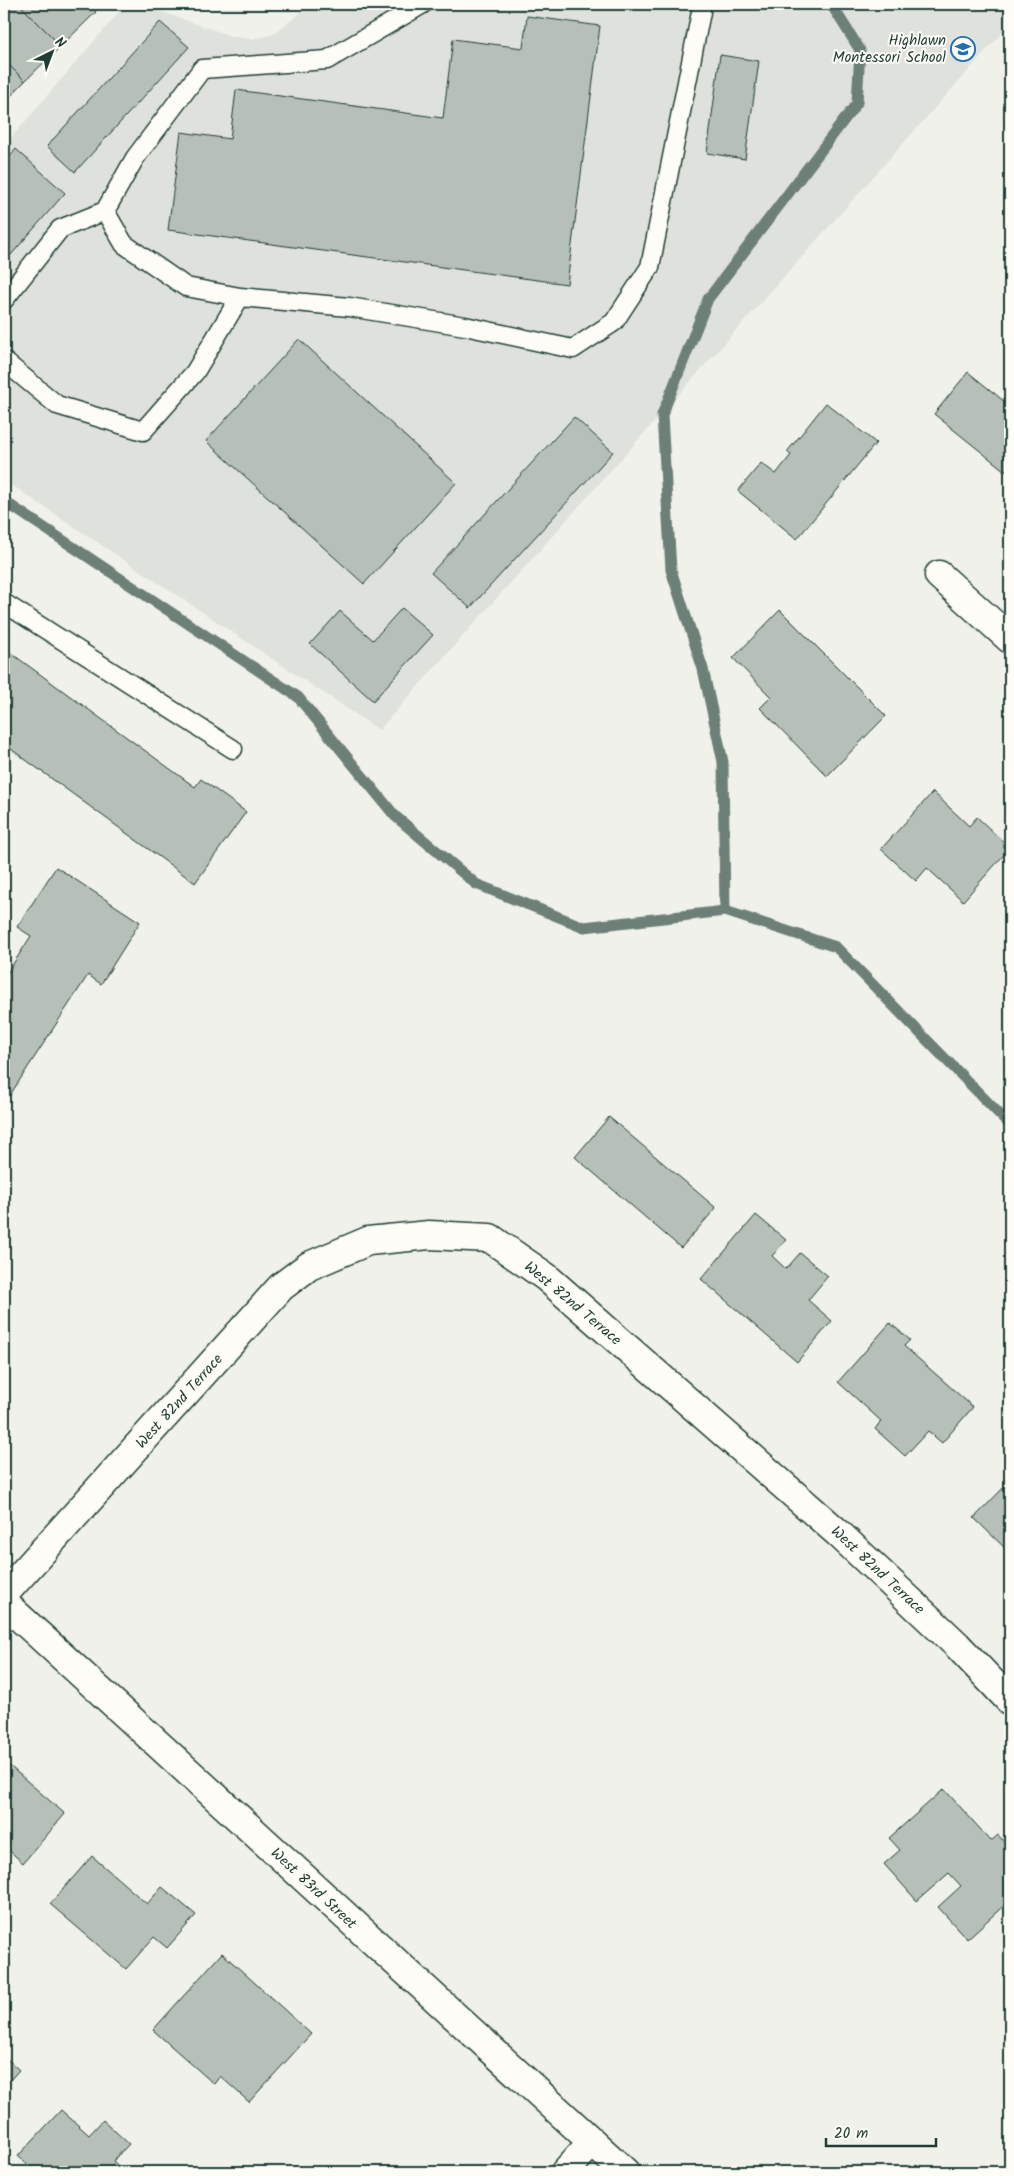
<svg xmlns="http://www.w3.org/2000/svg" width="1014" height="2176" font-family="Kalam,sans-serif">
<rect width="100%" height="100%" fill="#f0f1eb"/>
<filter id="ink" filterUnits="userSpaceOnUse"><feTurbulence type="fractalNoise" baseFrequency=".02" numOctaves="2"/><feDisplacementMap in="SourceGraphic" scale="10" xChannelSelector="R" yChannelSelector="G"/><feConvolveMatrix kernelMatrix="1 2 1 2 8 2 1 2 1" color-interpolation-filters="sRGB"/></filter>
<g filter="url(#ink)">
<path fill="#dfe2dc" d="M126 4H139L231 36 252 39 272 35 298 15 307 4H1010V24L379 730 4 480V146Z"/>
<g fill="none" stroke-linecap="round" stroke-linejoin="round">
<path stroke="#6c8077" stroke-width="11" d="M4 501 298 697 395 816 476 884 584 927 725 911 836 947 1010 1125
M725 911 723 762 703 669 671 570 662 415 708 299 857 103 860 50 831 4"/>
</g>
<path fill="#b6bfb8" stroke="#1f3d34" d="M4 4H19L61 46 25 81 4 60Z
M19 4H88L96 12 61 46Z
M527 16 600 26 567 284 168 230 181 132 230 139 236 90 443 118 453 39 523 48Z
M160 22 189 47 75 172 47 146Z
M720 55 759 61 745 159 707 153Z
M4 60 25 81 4 103Z
M16 149 65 193 4 263V164Z
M299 339 456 483 364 584 206 441Z
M968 372 1010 406V464L1005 471 934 414Z
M826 403 876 443 797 539 738 491 761 463 776 474 791 455 787 452Z
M574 417 613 452 470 608 431 573Z
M402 608 433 635 373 701 310 644 340 611 373 640Z
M780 610 886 716 827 776 760 708 771 697 733 658Z
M4 648 195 787 201 779 246 812 195 883 4 744Z
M933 792 969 826 977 817 1010 848 963 901 927 868 916 881 881 849Z
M56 867 140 922 101 984 88 975 10 1095 4 1091V978L31 936 17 927Z
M609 1117 716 1208 681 1248 575 1157Z
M756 1215 786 1240 772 1256 786 1269 800 1253 828 1276 808 1300 832 1321 797 1362 701 1279Z
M890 1323 910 1340 904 1346 973 1407 942 1443 928 1431 905 1456 875 1429 881 1421 838 1382Z
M1010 1481V1553L974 1518Z
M4 1761 65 1814 23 1863 4 1846Z
M944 1789 991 1841 998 1835 1010 1849V1900L967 1939 938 1907 961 1886 949 1873 917 1901 884 1864 900 1850 889 1838Z
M92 1856 147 1904 162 1887 196 1915 167 1948 154 1937 126 1969 50 1904Z
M222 1953 311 2034 249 2102 220 2076 214 2084 153 2030Z
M4 2056 19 2070 4 2087Z
M61 2110 89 2135 103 2120 129 2144 113 2161 125 2172H35L18 2156Z"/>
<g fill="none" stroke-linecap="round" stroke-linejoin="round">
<defs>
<path id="service" d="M423 4 327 60 202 69 135 158 105 211 124 244 186 287 240 297 349 307 465 326 573 349 614 322 650 267 701 12V4
M4 300 60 229 105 211
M4 361 57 405 143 431 195 372 240 297
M4 603 233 749"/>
<path id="minor" d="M939 575 1010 639
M4 1594 281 1287 309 1266 368 1241 429 1235 490 1238 546 1277 838 1533 957 1645 1010 1701
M565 2172 592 2142"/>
<path id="tertiary" d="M4 1603 625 2172"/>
</defs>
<use href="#service" stroke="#1f3d34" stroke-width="21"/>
<use href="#minor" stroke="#1f3d34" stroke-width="31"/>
<use href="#tertiary" stroke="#1f3d34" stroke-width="31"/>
<use href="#service" stroke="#fdfcf7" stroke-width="18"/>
<use href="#minor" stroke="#fdfcf7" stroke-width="28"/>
<use href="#tertiary" stroke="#fdfcf7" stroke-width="28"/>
</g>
</g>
<defs>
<symbol id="school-ring" viewBox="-11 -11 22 22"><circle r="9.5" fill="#fdfcf7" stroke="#1f6fb2" stroke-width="1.5"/><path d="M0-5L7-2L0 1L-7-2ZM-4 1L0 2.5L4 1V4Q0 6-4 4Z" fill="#1f6fb2"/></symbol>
</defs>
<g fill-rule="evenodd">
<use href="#school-ring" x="949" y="35" width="28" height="28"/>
</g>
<g text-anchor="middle" stroke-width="4" stroke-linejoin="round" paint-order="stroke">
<g font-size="15" fill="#1f3d34" stroke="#fdfcf7" text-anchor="end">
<text x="946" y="45">Highlawn<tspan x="946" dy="17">Montessori School</tspan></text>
</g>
<g font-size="15" fill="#1f3d34" stroke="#fdfcf7">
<text transform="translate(573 1303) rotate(40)" y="5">West 82nd Terrace</text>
<text transform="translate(179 1401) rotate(-48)" y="5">West 82nd Terrace</text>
<text transform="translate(878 1570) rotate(43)" y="5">West 82nd Terrace</text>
<text transform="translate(314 1888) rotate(43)" y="5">West 83rd Street</text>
</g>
</g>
<rect width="1014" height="2176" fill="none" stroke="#fdfcf7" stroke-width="20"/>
<rect x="10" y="10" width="994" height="2156" fill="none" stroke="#1f3d34" stroke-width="2" filter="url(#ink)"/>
<g transform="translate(52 52) rotate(42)" stroke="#fdfcf7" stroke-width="4" paint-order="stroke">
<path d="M0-4L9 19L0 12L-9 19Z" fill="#1f3d34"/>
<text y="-8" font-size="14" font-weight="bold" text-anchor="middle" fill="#1f3d34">N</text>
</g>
<path d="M826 2138v8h110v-8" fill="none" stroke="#1f3d34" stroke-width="2.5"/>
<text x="834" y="2138" font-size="15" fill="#1f3d34" stroke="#fdfcf7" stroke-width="4" paint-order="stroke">20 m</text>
</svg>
